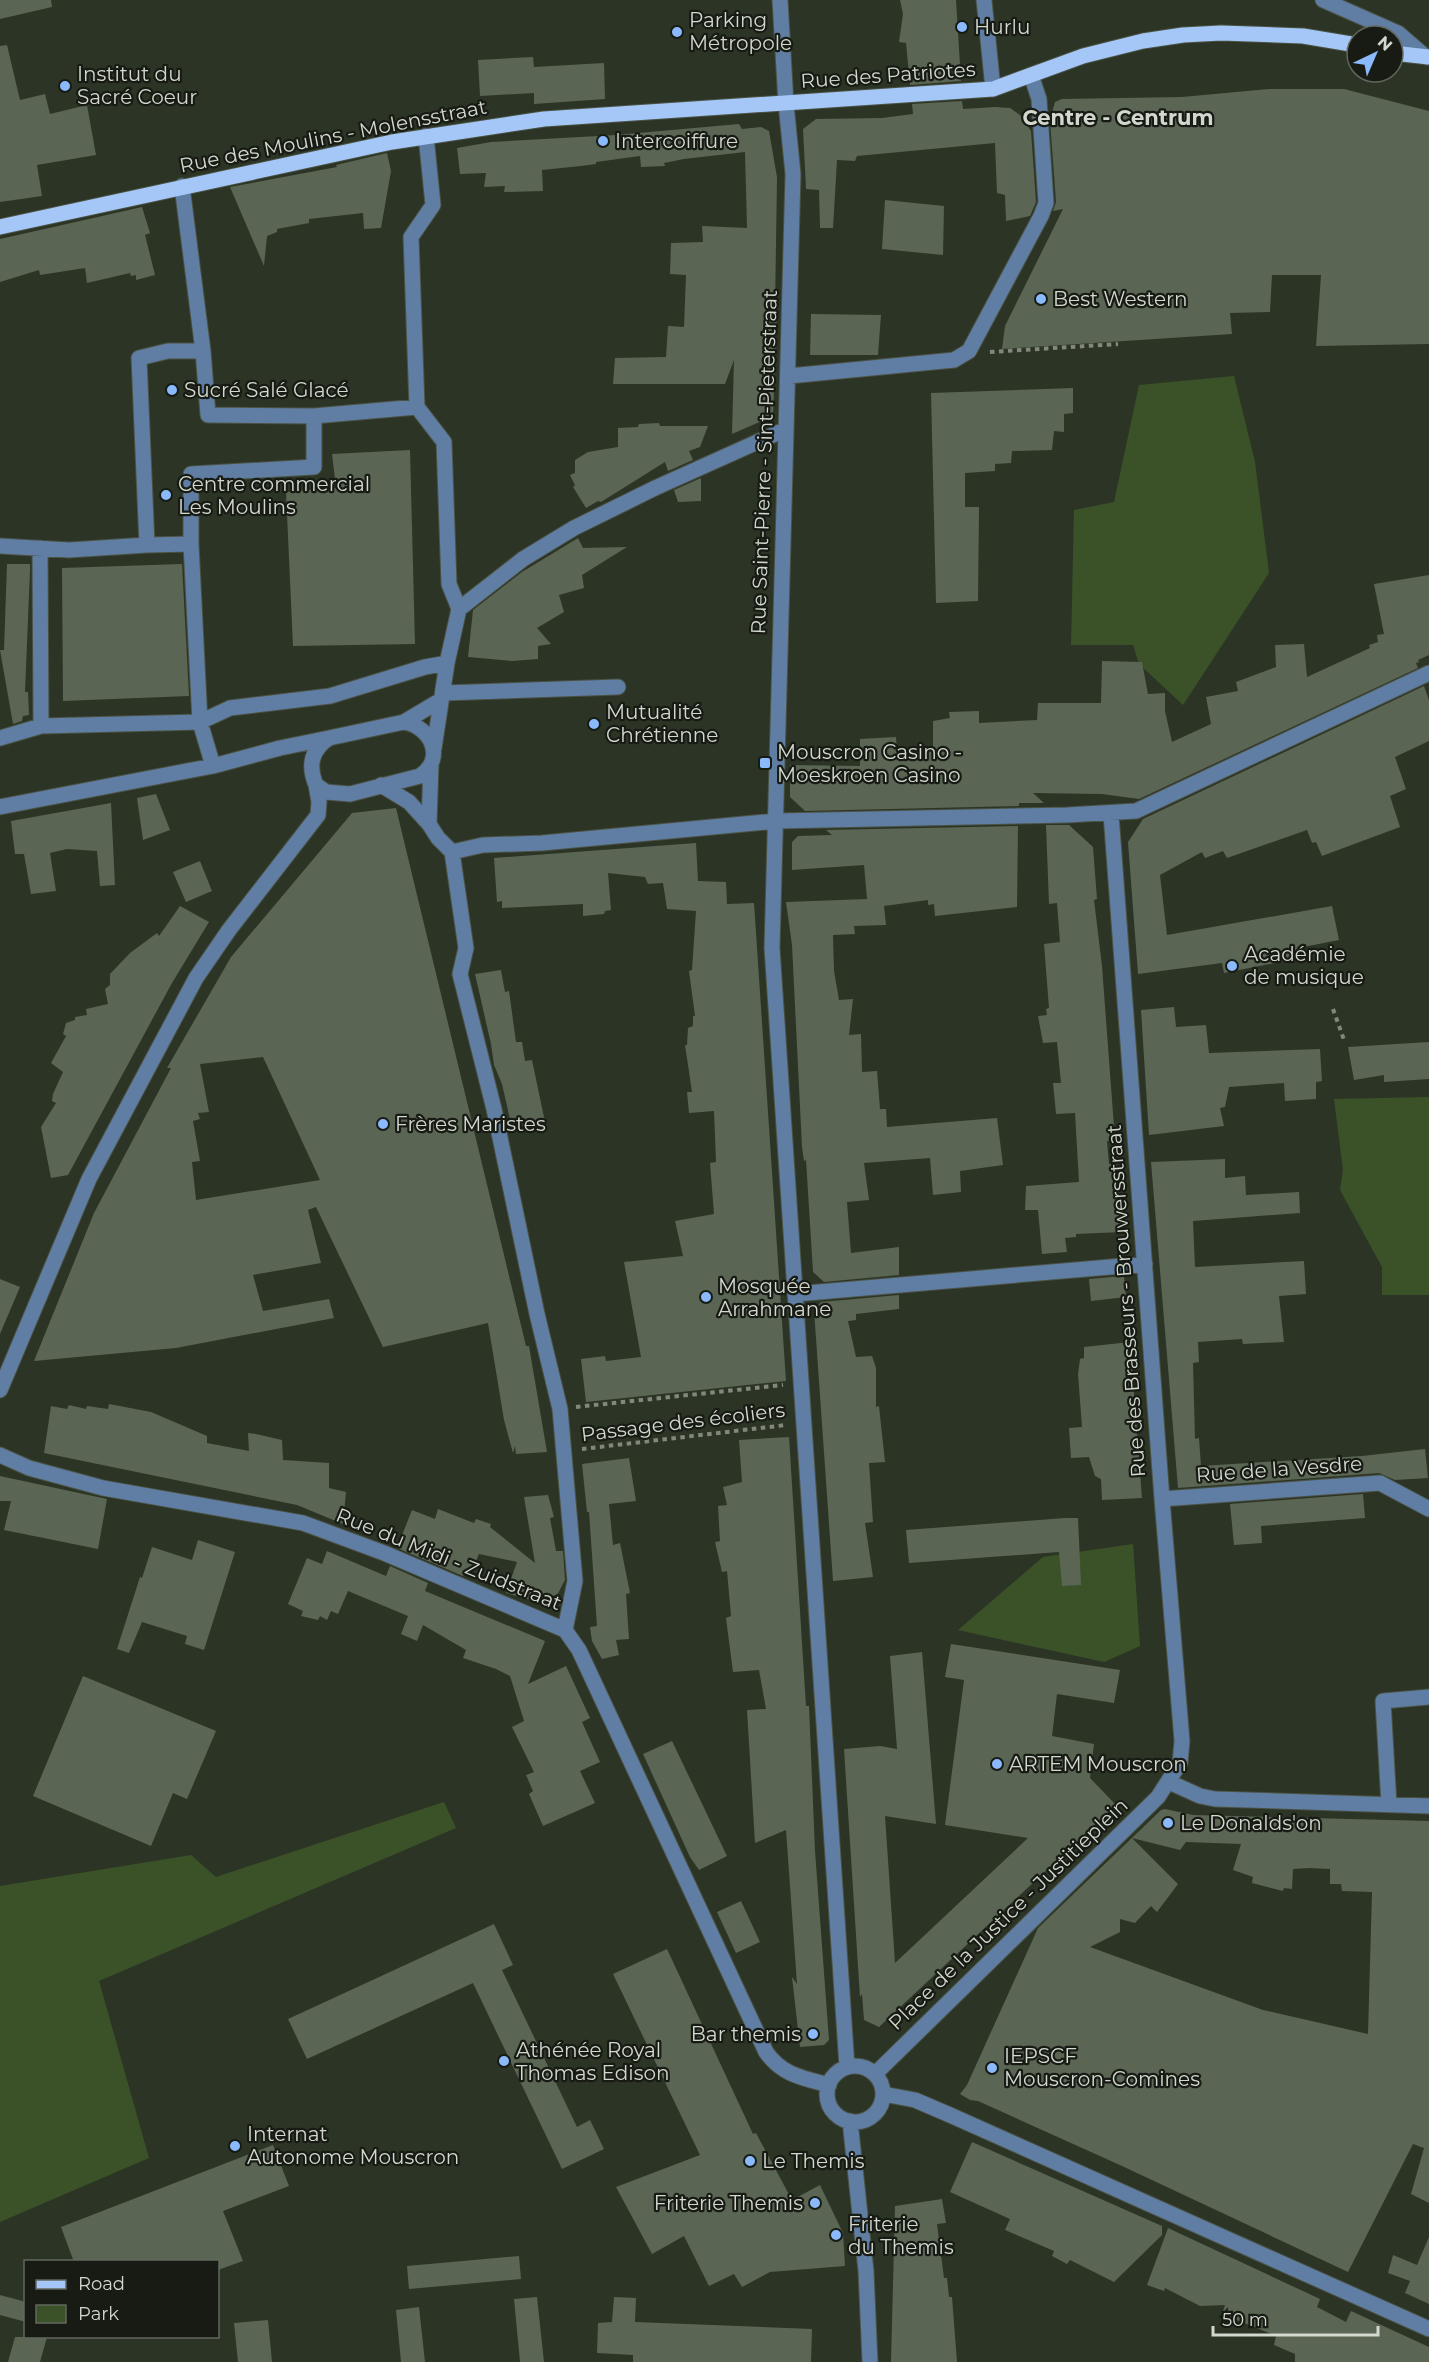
<svg xmlns="http://www.w3.org/2000/svg" width="1429" height="2362" font-family="Montserrat,sans-serif">
<rect width="100%" height="100%" fill="#2c3525"/>
<path fill="#3b5229" d="M1234 376 1255 462 1269 573 1183 705 1139 664 1133 645H1071L1074 510 1114 502 1139 385Z
M1429 1097V1295H1382V1267L1340 1190 1343 1170 1334 1099Z
M1133 1544 1140 1646 1104 1662 958 1630 1043 1557Z
M444 1802 456 1828 99 1981 149 2158 0 2222V1886L191 1855 216 1877Z"/>
<path fill="#5b6554" fill-rule="evenodd" d="M0 0H51L52 7 0 19Z
M900 0H956L961 81 910 85 906 43 899 42 903 14Z
M7 45 20 100 45 94 50 114 87 105 96 155 37 165 42 196 0 202V46Z
M533 57 534 67 604 63 605 99 534 104V93L480 96 478 60Z
M1269 89H1344L1429 111V344L1316 346 1321 275H1272L1270 312 1230 313 1232 334 1002 349 1005 326 1063 209 1053 211 1056 202 1050 120 1055 102 1062 99 1182 97Z
M962 101 963 109 995 107 1010 108 1020 115 1031 131 1036 202 1030 216 1006 221 1005 195 997 193 995 143 857 156 855 161 837 160 833 228H820L819 190 806 189 803 129 816 119 882 118 913 114 912 104Z
M739 124 742 129 761 127 769 131 777 177 775 311 777 310 773 416 732 434 734 360 725 384H613L615 358 666 357 668 326 684 327 686 275 670 274 671 243 703 242 702 226 747 228 745 152 684 159 664 163 665 166 641 167 640 156 596 162V164L581 166 542 170 543 191 504 192 505 186 484 187 486 173 460 174 457 148 491 142 616 135Z
M387 153 391 171 381 228 364 229 363 213 309 219V223L277 229V232L267 236 264 266 230 187 337 167 336 165Z
M885 200 944 206 943 255 882 249Z
M142 207 150 233 145 235 155 275 136 280V275L131 276 130 273 87 283 85 268 40 275 39 270 0 282V239Z
M811 314 881 315 878 355H810Z
M1073 388V413L1064 414V432L1054 431 1052 450 1012 451 1011 463 995 464V471L965 473V507H979L978 601 936 603 931 393Z
M659 423 660 426H708L700 447 689 451 693 460 668 471 665 462 601 502 598 501 586 508 573 487 575 485 570 475 575 473V460L588 452 618 447V428L638 427 639 424Z
M410 450 415 644 293 646 286 492 336 488 332 454Z
M701 478V501L678 502 674 490Z
M578 538 583 548 627 547 582 575 584 588 559 595 564 612 537 628 551 644 538 646V659L512 661 468 657 473 610 522 572Z
M7 564H30V570L25 692H28L29 715 23 716 22 721 13 724 0 650H4Z
M182 564 189 696 63 701 62 568Z
M1429 575V655L1418 660 1419 662 1416 663 1418 668 1139 799 1102 794 1033 793 1044 803H1019V806L805 811 790 797V765L860 766V739L896 737 897 752 933 749V721L950 718 949 712 979 711V723L1037 720 1038 703H1101L1102 661 1142 662 1148 694 1165 693V711L1172 742 1211 724 1206 697 1238 691 1236 682 1276 667 1275 645 1304 644 1307 677 1370 648 1369 645 1378 642 1377 635 1384 634 1374 584Z
M1424 686 1429 700V741L1395 757 1406 789 1390 796 1400 827 1322 856 1316 842 1312 843 1307 830 1227 858 1223 851 1205 858 1202 852 1160 875 1167 935 1332 906 1339 940 1298 948 1300 958 1224 973 1222 963 1138 974 1128 842 1143 819Z
M156 794 170 830 143 840 137 798Z
M111 803 115 885 100 886 97 851 67 849 50 853 56 891 31 894 24 854H15L11 821Z
M396 808 526 1346H529L547 1452 516 1454 515 1446 513 1453 504 1420 488 1323 383 1347 316 1207 308 1210 321 1263 253 1275 263 1311 329 1299 334 1318 176 1348 34 1361 94 1213 171 1068H167L231 957 352 813ZM263 1057 320 1180 196 1200 192 1162 200 1161 193 1121 200 1119 198 1113 209 1112 200 1064Z
M1046 825H1069L1093 847 1097 899 1094 900 1102 966 1115 1140 1107 1141 1109 1164H1117L1122 1232 1076 1234V1237L1065 1238 1067 1252 1042 1254 1038 1210H1025L1026 1186 1079 1182 1075 1113 1056 1114 1053 1083H1061L1057 1042 1043 1043 1038 1016 1047 1015 1046 1009 1049 1008 1044 944 1060 942 1057 903 1049 904Z
M1018 826 1017 907 935 916 934 904 928 905V900L884 906 886 925 854 926 855 934 833 935 834 971 839 1000 853 999 849 1035 861 1034 862 1072 877 1071 880 1109H886L887 1127 997 1118 1003 1165 960 1171 961 1192 933 1195 930 1158 864 1163 869 1200 847 1202 851 1253 899 1247V1275L824 1282 813 1272 806 1160 804 1161 802 1147 792 945 786 902 867 899 864 865 792 870V842L798 836 832 835 826 830Z
M696 843 698 881 726 882 727 904 754 903 786 1381 586 1402 581 1359 605 1356 606 1361 641 1357 624 1262 683 1256 675 1221 714 1214 710 1163 716 1162 714 1111 689 1113 687 1092H692L685 1045H687L688 1028 693 1026V1016H695L689 971 692 970 696 911 667 909 663 883 648 884 645 877 608 873 611 910 605 911 604 914 583 916V904L502 908V901L497 902 494 858Z
M200 861 212 891 186 902 173 872Z
M180 906 209 922 172 983 68 1175 51 1178 41 1127 56 1103 52 1101 53 1094 63 1072 51 1063 66 1036 63 1034 66 1023 75 1020V1017L87 1015 86 1009 108 1004 105 989 110 985V974L130 953 157 933 159 936Z
M501 970 505 992 509 991 516 1042H522L525 1061 532 1060 545 1122 512 1128 502 1084 494 1065 491 1044 475 974Z
M1174 1007 1176 1027 1206 1025 1209 1053 1320 1049 1322 1081 1316 1082V1099L1285 1101 1284 1083 1229 1087 1225 1107 1220 1108 1224 1126 1149 1135 1141 1010Z
M1429 1042V1079L1384 1082V1075L1354 1080 1348 1047Z
M1225 1159V1178L1245 1176 1246 1195 1299 1192 1300 1213 1193 1221 1195 1267 1304 1261 1306 1294 1279 1296 1284 1342 1243 1344 1242 1339 1198 1342 1199 1362 1193 1363 1195 1439 1199 1438 1201 1466 1362 1456 1425 1449 1428 1478 1395 1480 1379 1473 1178 1488 1151 1162Z
M1124 1276 1126 1297 1091 1301 1089 1279Z
M0 1279 20 1287 0 1334Z
M899 1295V1309L856 1314V1320L848 1321 856 1357 872 1356 876 1368V1407L879 1406 885 1462 869 1463 873 1522 865 1523 873 1577 833 1581 814 1310 821 1302Z
M1130 1342 1142 1498 1102 1500 1101 1479 1095 1476 1089 1457 1071 1458 1069 1428 1082 1427 1078 1374 1080 1359 1084 1358V1347Z
M109 1404 151 1412 207 1436V1443L249 1451 248 1433 256 1434 282 1440 283 1460 329 1463V1488L346 1492 343 1524 297 1505 44 1453 51 1406 67 1409 69 1405 86 1409 87 1406 108 1409Z
M789 1437 806 1706H809L815 1851 829 2040 824 2045 800 2047 792 1977 797 1984 786 1830 755 1843 747 1710 766 1709 759 1670 733 1672 726 1618 731 1616 727 1571 722 1572 715 1542 720 1541 718 1506 727 1505 723 1487 742 1482 739 1440Z
M629 1458 636 1501 609 1504 613 1545 620 1543 630 1593 626 1594 629 1639 616 1640 619 1655 602 1659 592 1641 590 1627 597 1626 589 1512H587L582 1464Z
M0 1476 107 1499 98 1549 4 1530 11 1501H0Z
M1363 1494 1365 1518 1261 1526 1262 1543 1234 1545 1230 1504Z
M548 1495 554 1517 550 1518 556 1551H563L565 1580 555 1599 541 1603 506 1593 517 1562 479 1554 470 1575 465 1573 463 1576 397 1548 412 1510 435 1519 438 1509 474 1523 476 1519 491 1524 490 1527 535 1563 524 1497Z
M1065 1518H1078L1081 1585 1062 1586 1059 1552 909 1563 906 1530Z
M198 1540 235 1552 204 1650 185 1644 187 1636 142 1622 129 1653 117 1649 140 1577 142 1578 152 1547 192 1560Z
M327 1551 386 1576 390 1566 428 1583 425 1591 545 1641 528 1684 566 1666 590 1718 582 1722 600 1762 580 1771 595 1803 543 1826 529 1794 533 1791 526 1775 534 1772 512 1727 524 1721 510 1676 496 1669 463 1658 466 1650 423 1625 417 1641 401 1634 408 1616 348 1591 338 1614 331 1611 327 1620 320 1616 318 1620 301 1616 303 1611 288 1604 307 1558 322 1564Z
M951 1644 1120 1670 1114 1703 1057 1694 1052 1736 1094 1744 1090 1778 1116 1805 879 2027 864 2020 862 1994 860 1997 844 1749 880 1746 897 1749 890 1656 922 1652 936 1824 885 1816 895 1963 1028 1838 945 1825 964 1680 945 1677Z
M83 1676 216 1731 187 1799 173 1793 151 1846 33 1796Z
M672 1741 727 1856 699 1870 690 1857 643 1754Z
M1165 1809 1193 1815 1429 1821V2203L1411 2194 1424 2148 1413 2144 1348 2272 1122 2166 978 2101 970 2100 960 2094 967 2085 1038 1928 1161 1810ZM1132 1838 1180 1850 1186 1842 1241 1844 1233 1870 1253 1877 1252 1883 1283 1891 1284 1888 1292 1889 1293 1869 1310 1868 1330 1869V1884H1341L1342 1891 1372 1892 1368 2034 1263 2010 1090 1947 1120 1932V1919L1135 1923 1151 1906 1157 1912 1178 1884Z
M741 1901 760 1942 736 1953 717 1912Z
M494 1924 513 1965 502 1970 577 2127 590 2120 604 2149 562 2169 473 1983 307 2059 288 2019Z
M667 1949 753 2134 756 2133 792 2200 820 2185 843 2233 845 2266 770 2272 742 2287 734 2274 709 2286 684 2236 652 2254 616 2187 700 2155 613 1974Z
M972 2142 1162 2226V2235L1114 2282 1070 2260 1067 2264 1052 2256 1054 2251 1005 2230 1010 2219 950 2192Z
M273 2145 289 2186 223 2211 243 2261 218 2270V2262H74L61 2227Z
M942 2199 946 2223 937 2224 944 2278H947L949 2297H952L957 2362H891L895 2206Z
M1168 2228 1320 2299 1317 2307 1346 2322 1351 2311 1429 2347V2362H1295V2354L1274 2345 1276 2336 1222 2314 1225 2305 1200 2306 1165 2288 1164 2291 1147 2285Z
M1429 2237V2304L1405 2293 1410 2281 1388 2273 1393 2255 1417 2265Z
M519 2256 521 2279 409 2289 407 2266Z
M0 2295 26 2302V2322L0 2315Z
M537 2297 544 2362H520L514 2299Z
M614 2297 636 2298 635 2322 812 2329 811 2362H633V2355L597 2353 598 2323 612 2322Z
M419 2307 425 2362H401L396 2310Z
M268 2320 272 2362H238L234 2323Z
M15 2337H47L40 2362H8Z"/>
<g fill="none" stroke-linecap="round" stroke-linejoin="round">
<defs>
<path id="minor" d="M780 0 786 104 793 174 772 948 847 2067
M984 0 993 89
M1323 0 1398 33 1426 57
M426 136 433 205 411 237 417 407 444 442 449 584 459 609
M203 351 208 415 314 416 417 407
M789 376 954 360 969 351 1041 216 1046 203 1039 99 1031 75
M191 544 200 722 213 766
M147 545 191 544V474L314 467V416
M0 546 69 550 147 545 139 358 168 351H203L182 186
M40 548 41 726
M443 693 618 687
M404 722C431 727 446 758 420 776L350 794 326 792 316 785C308 766 311 750 329 738Z
M404 722 441 700
M0 738 41 726 200 722 230 708 330 696 425 667 447 663
M434 748 447 663 459 609 523 559 574 528 655 488 786 429
M381 785 409 802 429 824 438 838 452 852 466 948 460 974 494 1109 537 1314 560 1409 575 1581 565 1630
M0 807 213 766 280 748 329 738
M429 824 431 764
M452 852 483 845 542 843 776 821 1067 815 1136 811 1429 673
M795 1294 1145 1264
M0 1390 89 1179 196 978 229 930 318 815 319 802 316 785
M0 1455 29 1468 103 1488 303 1523 384 1553 565 1630 579 1650 766 2052C782 2075 803 2078 829 2085
M1162 1499 1380 1483 1429 1509
M1169 1782 1200 1796 1215 1799 1429 1806
M1389 1805 1383 1701 1429 1697
M827 2094a28 28 0 1 1 56 0a28 28 0 1 1-56 0Z
M875 2074 1158 1797 1180 1763 1182 1741 1162 1499 1111 814
M883 2094 915 2100 950 2115 1429 2329
M850 2121 866 2271 870 2362"/>
<path id="major" d="M1393 53 1429 57
M0 227 392 142 544 119 993 89 1083 56 1143 41 1183 35 1221 33 1303 36 1357 45"/>
</defs>
<use href="#minor" stroke="#4a5243" stroke-width="17"/>
<use href="#major" stroke="#4a5243" stroke-width="17"/>
<path stroke="#82897c" stroke-width="4" stroke-dasharray="4.5 4.5" stroke-linecap="butt" d="M990 352 1118 344
M1333 1009 1344 1040
M576 1407 783 1385
M582 1449 786 1425"/>
<use href="#minor" stroke="#607da4" stroke-width="15"/>
<use href="#major" stroke="#a4c7f7" stroke-width="15"/>
</g>
<g fill="#8abafc" stroke="#171b14" stroke-width="2">
<circle cx="962" cy="27" r="6"/>
<circle cx="677" cy="32" r="6"/>
<circle cx="65" cy="86" r="6"/>
<circle cx="603" cy="141" r="6"/>
<circle cx="1041" cy="299" r="6"/>
<circle cx="172" cy="390" r="6"/>
<circle cx="166" cy="495" r="6"/>
<circle cx="594" cy="724" r="6"/>
<rect x="759" y="757" width="12" height="12" rx="3"/>
<circle cx="1232" cy="966" r="6"/>
<circle cx="383" cy="1124" r="6"/>
<circle cx="706" cy="1297" r="6"/>
<circle cx="997" cy="1764" r="6"/>
<circle cx="1168" cy="1823" r="6"/>
<circle cx="813" cy="2034" r="6"/>
<circle cx="504" cy="2061" r="6"/>
<circle cx="992" cy="2068" r="6"/>
<circle cx="235" cy="2146" r="6"/>
<circle cx="750" cy="2161" r="6"/>
<circle cx="815" cy="2203" r="6"/>
<circle cx="836" cy="2235" r="6"/>
</g>
<g text-anchor="middle" stroke-width="4.5" stroke-linejoin="round" paint-order="stroke">
<g font-size="20" fill="#d2d8ce" stroke="#171b14" text-anchor="start">
<text x="689" y="27">Parking<tspan x="689" dy="23">Métropole</tspan></text>
<text x="974" y="34">Hurlu</text>
<text x="77" y="81">Institut du<tspan x="77" dy="23">Sacré Coeur</tspan></text>
<text x="615" y="148">Intercoiffure</text>
<text x="1053" y="306">Best Western</text>
<text x="184" y="397">Sucré Salé Glacé</text>
<text x="178" y="491">Centre commercial<tspan x="178" dy="23">Les Moulins</tspan></text>
<text x="606" y="719">Mutualité<tspan x="606" dy="23">Chrétienne</tspan></text>
<text x="777" y="759">Mouscron Casino -<tspan x="777" dy="23">Moeskroen Casino</tspan></text>
<text x="1244" y="961">Académie<tspan x="1244" dy="23">de musique</tspan></text>
<text x="395" y="1131">Frères Maristes</text>
<text x="718" y="1293">Mosquée<tspan x="718" dy="23">Arrahmane</tspan></text>
<text x="1009" y="1771">ARTEM Mouscron</text>
<text x="1180" y="1830">Le Donalds'on</text>
<text x="801" y="2041" text-anchor="end">Bar themis</text>
<text x="516" y="2057">Athénée Royal<tspan x="516" dy="23">Thomas Edison</tspan></text>
<text x="1004" y="2063">IEPSCF<tspan x="1004" dy="23">Mouscron-Comines</tspan></text>
<text x="247" y="2141">Internat<tspan x="247" dy="23">Autonome Mouscron</tspan></text>
<text x="762" y="2168">Le Themis</text>
<text x="803" y="2210" text-anchor="end">Friterie Themis</text>
<text x="848" y="2231">Friterie<tspan x="848" dy="23">du Themis</tspan></text>
</g>
<g font-size="20" fill="#d2d8ce" stroke="#171b14">
<text transform="translate(888 75) rotate(-4)" y="7">Rue des Patriotes</text>
<text transform="translate(333 136) rotate(-11)" y="7">Rue des Moulins - Molensstraat</text>
<text transform="translate(764 462) rotate(-88)" y="7">Rue Saint-Pierre - Sint-Pieterstraat</text>
<text transform="translate(1126 1301) rotate(-94)" y="7">Rue des Brasseurs - Brouwersstraat</text>
<text transform="translate(683 1422) rotate(-7)" y="7">Passage des écoliers</text>
<text transform="translate(1279 1469) rotate(-4)" y="7">Rue de la Vesdre</text>
<text transform="translate(449 1559) rotate(22)" y="7">Rue du Midi - Zuidstraat</text>
<text transform="translate(1008 1914) rotate(-44)" y="7">Place de la Justice - Justitieplein</text>
</g>
<g font-size="21" font-weight="bold" fill="#d2d8ce" stroke="#171b14">
<text x="1118" y="125">Centre - Centrum</text>
</g>
</g>
<rect x="24" y="2260" width="195" height="78" fill="#171b14" stroke="#62675e" stroke-width="1.5"/>
<rect x="36" y="2280" width="30" height="9" fill="#a4c7f7" stroke="#62675e" stroke-width="1.5"/>
<text x="78" y="2290" font-size="18" fill="#d2d8ce">Road</text>
<rect x="36" y="2305" width="30" height="18" fill="#3b5229" stroke="#62675e" stroke-width="1.5"/>
<text x="78" y="2320" font-size="18" fill="#d2d8ce">Park</text>
<g transform="translate(1375 54) rotate(44)"><circle r="28" fill="#171b14" stroke="#62675e" stroke-width="1.5"/>
<path d="M0-4.5L10 22L0 15L-10 22Z" fill="#8abafc"/>
<text y="-9" font-size="16" font-weight="bold" text-anchor="middle" fill="#d2d8ce">N</text>
</g>
<path d="M1213 2326v9h165v-9" fill="none" stroke="#d2d8ce" stroke-width="3"/>
<text x="1222" y="2326" font-size="18" fill="#d2d8ce" stroke="#171b14" stroke-width="4.5" paint-order="stroke">50 m</text>
</svg>
